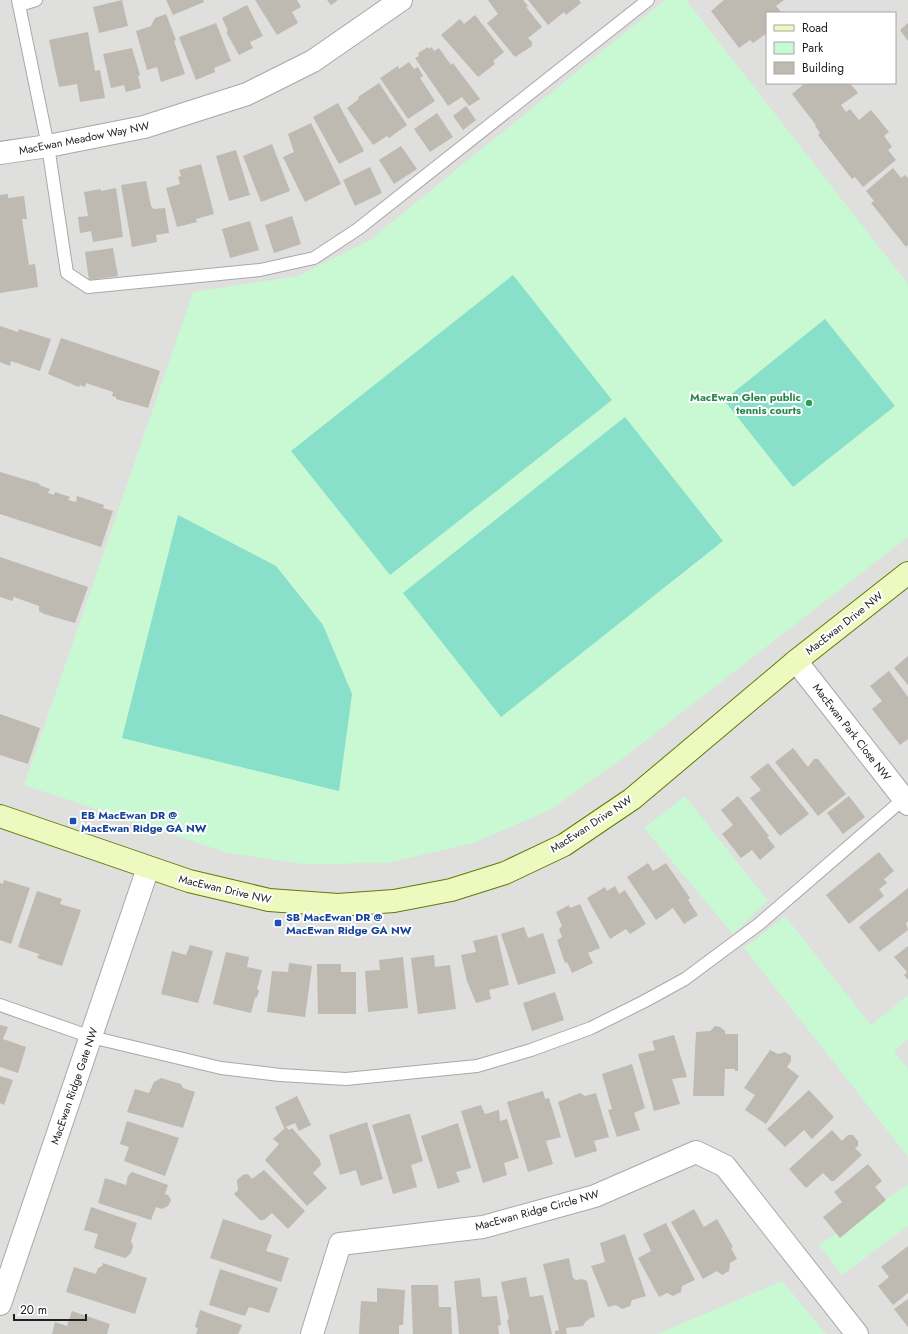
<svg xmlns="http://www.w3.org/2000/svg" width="908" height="1334" font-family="Jost,sans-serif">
<rect width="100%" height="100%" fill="#f2f0e8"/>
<path fill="#dfdfde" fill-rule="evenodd" d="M0 0H908V1334H0ZM767 13H895V83H767Z"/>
<path fill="#c8f9d3" d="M665 0H686L908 284V537L622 759 550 810 473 843 387 863 303 864 228 853 24 785 193 292 298 276 370 240Z
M685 796 768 901 733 934 644 828Z
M785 916 871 1025 908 995V1039L894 1051 908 1069V1157L744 948Z
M908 1184V1226L842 1275 819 1245Z
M782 1281 826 1334H657Z"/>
<path fill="#88dfca" d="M513 275 612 400 390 575 291 451Z
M825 319 895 406 793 487 724 400Z
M625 417 723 541 501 717 403 593Z
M178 515 276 566 323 625 352 694 339 791 122 738Z"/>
<path fill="#beb9b1" d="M122 0 128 26 99 33 93 7Z
M166 0H203L204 2 173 15Z
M255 0H297L301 7 292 12 298 23 277 35Z
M327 0H338L331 5Z
M488 0H523L528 6 526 7 542 27 528 38 532 42V46L515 57 487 23 498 14Z
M528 0H579L581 3 566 15 564 12 548 25Z
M724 0H784L776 6 782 13H767V33L753 43 750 40 739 48 711 11Z
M247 5 263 36 250 42 253 48 239 55 226 32 228 31 222 18Z
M166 14 176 40 174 41 185 74 161 82 157 67 147 70 136 31 151 26 155 18Z
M475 15 504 52 493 61 495 64 478 77 441 35 460 19 464 24Z
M216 23 231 61 214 68 215 72 196 80 179 37Z
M908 23V41L900 30Z
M88 32 95 71 100 70 105 98 80 102 77 84 59 87 49 40Z
M428 47 429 49 432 47 434 51 439 48 451 65 453 63 480 99 469 106 462 97 448 106 415 58 419 56 418 53Z
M132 48 140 75 138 76 141 88 126 92 124 85 111 88 103 54Z
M409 62 414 69 418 67 423 76 420 78 435 101 408 119 380 78 398 66 399 69Z
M379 83 407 125 389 138 387 136 373 145 347 108 359 99 358 97Z
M805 83H850L858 93 841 105 846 112 850 109 859 120 871 110 889 132 884 136 892 147 888 150 896 160 863 187 855 177 852 179 818 135 820 133 815 126 816 125 792 94Z
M338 103 364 151 339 164 313 117Z
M466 106 476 120 463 130 453 116Z
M437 113 453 137 430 152 414 129Z
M311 123 341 184 305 202 283 157 294 152 288 134Z
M272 144 290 191 261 202 243 156Z
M401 146 417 169 394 184 379 160Z
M236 150 250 195 229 201 216 156Z
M201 164 214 214 196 219 197 222 177 227 166 188 180 184 178 177 181 176 179 170Z
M370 167 382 193 355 206 343 180Z
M893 168 901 178 905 175 908 178V245L906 247 871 203 874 201 866 191Z
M146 181 151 206 154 209 165 208 169 233 156 235 157 242 132 247 121 185Z
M116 188 123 237 93 242 91 231 80 233 78 217 88 216 84 192 101 189V191Z
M8 194V198L24 196 27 219H22L29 265 35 264 38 287 0 293V195Z
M292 216 301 244 274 253 265 225Z
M250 221 259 250 230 258 222 229Z
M113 248 118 276 89 280 85 252Z
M0 326 18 332 19 329 51 339 40 371 11 361 10 366 0 362Z
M61 338 160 371 148 408 116 399V397L112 396 113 392 86 383 85 387 80 385 79 387 48 374Z
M0 472 40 484 39 485 50 489 48 493 54 495 55 492 70 497 68 500 76 502 77 496 104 505 103 508 113 511 101 547 0 514Z
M0 557 88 587 75 623 44 614 39 611V606L14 597 12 601 0 597Z
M908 656V685L894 668Z
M889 671 908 697V739L900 745 872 709 882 701 870 686Z
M0 714 40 728 28 764 0 755Z
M793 748 808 767 814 759H818L846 794 818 816 775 762Z
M768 763 809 814 780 836 750 798 761 790 750 777Z
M738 796 769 836 767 837 775 847 760 860 752 850 741 858 722 834 733 825 721 810Z
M849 796 865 817 843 834 827 813Z
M879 852 894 871 884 879 887 883 879 889 884 896 849 924 826 895Z
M648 863 653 871 666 863 690 898 688 900 698 915 684 924 673 908 656 920 627 877Z
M4 880 30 888 11 944 0 940V883L3 884Z
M615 886 619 894 625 890 646 924 630 934 626 929 610 939 587 898 605 887 607 891Z
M908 888V921L906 923 908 930 879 952 859 927Z
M37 891 62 899 60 904 81 910 62 966 37 958 39 954 18 947Z
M580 904 600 948 588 953 593 963 572 973 567 962 565 963 557 940 562 937 559 929 562 926 556 912 569 905 570 908Z
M524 927 528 938 543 933 556 973 518 985 501 934Z
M497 935 509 985 489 990 491 999 476 1003 467 981 461 955 476 952 473 941Z
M190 945 213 951 198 1003 161 994 172 951 186 955Z
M908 946V980L904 975 907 972 894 957Z
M226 952 249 957 247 967 262 970 257 989 259 991 257 997 255 998 251 1013 213 1004Z
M434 955 435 967 450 965 456 1009 418 1014 411 958Z
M403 957 408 1008 368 1012 365 971 380 970 379 960Z
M289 963 312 966 305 1017 267 1012 272 971 288 972Z
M317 964H341V972H356V1014H318Z
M555 992 564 1020 532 1031 523 1003Z
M0 1025 8 1027 3 1039 26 1047 18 1073 0 1067Z
M715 1026 720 1027 725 1031V1034H738V1071H735V1069H725L724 1096H693L696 1032 710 1031Z
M674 1035 687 1077 672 1079 680 1104 654 1111 638 1054 655 1050 652 1041Z
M770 1050 778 1054 785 1052 791 1056V1061L787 1067 799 1076 766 1124 745 1110 755 1095 744 1088Z
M632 1064 645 1108 634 1113 640 1130 617 1137 608 1110 612 1109 602 1074Z
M0 1076 13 1080 4 1105 0 1103Z
M161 1078 181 1084 183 1088 195 1092 183 1128 127 1112 135 1089 149 1093 154 1082Z
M809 1090 834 1117 812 1139 804 1130 785 1147 767 1129Z
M543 1091 545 1099 549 1098 561 1137 546 1141 553 1164 528 1172 507 1102Z
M580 1093 585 1096 596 1093 609 1137 594 1141 597 1151 575 1158 558 1102Z
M297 1096 311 1125 299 1131 295 1123 284 1128 275 1107Z
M481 1105 485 1114 499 1110 500 1121 507 1119 519 1158 504 1163 507 1175 483 1183 461 1111Z
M408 1114H410L423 1161 411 1165 417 1187 393 1194 372 1125Z
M127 1121 179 1138 165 1176 124 1161 129 1147 120 1144Z
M367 1122 383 1179 361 1186 356 1170 340 1175 329 1135Z
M458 1123 471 1168 456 1172 460 1182 438 1189 421 1136Z
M286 1127 289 1130 292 1128 320 1160 321 1165 313 1173 327 1188 307 1206 265 1160 279 1144 273 1139Z
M832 1130 842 1141 848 1135H853L858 1141V1146L855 1148 862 1155 834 1181H831L823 1173 806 1188 789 1169Z
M868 1164 882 1181 875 1187 886 1200 840 1238 823 1217 842 1202 834 1192Z
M264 1170 305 1211 288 1229 272 1213 264 1220H260L234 1194 238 1190 237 1180 243 1175 248 1174 252 1179Z
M132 1172 168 1185 165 1194 168 1195 171 1200 168 1206 162 1209 156 1207 151 1220 98 1203 105 1178 126 1185 128 1176Z
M91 1207 137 1223 131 1241 133 1246 131 1253 125 1258 94 1248 98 1234 84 1230Z
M694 1209 704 1227 717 1219 733 1247 731 1248 737 1259 730 1263 729 1271 722 1275 717 1271 703 1279 671 1222Z
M223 1219 272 1235 266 1251 289 1258 281 1282 210 1258Z
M666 1223 695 1280 682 1286 681 1292 673 1296 667 1293 659 1297 638 1258 651 1251 643 1234Z
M625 1234 646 1296 632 1300 630 1306 622 1309 616 1305 608 1307 591 1266 605 1262 600 1243Z
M908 1246V1293L893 1305 878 1286 889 1277 881 1267Z
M569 1258 573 1278 576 1280 582 1279 587 1281 595 1317 588 1319 589 1320 586 1321 583 1326 566 1328 567 1334H555V1331L559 1330 543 1264Z
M103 1263 147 1278 135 1314 66 1292 74 1267 96 1274 98 1268 102 1266Z
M220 1269 278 1288 269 1313 249 1307 245 1316 209 1305Z
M526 1277 530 1297 543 1295 552 1334H510L507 1320 509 1319 501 1282Z
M480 1278 482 1297 497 1296 501 1325 498 1326 499 1334H459L454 1281Z
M411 1285H438L439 1307H451L452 1334H413Z
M377 1288 405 1290 403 1325H399V1334H359L361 1301 377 1302Z
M908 1299V1327L894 1309Z
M200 1310 242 1325 241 1328 238 1334H196L198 1328 195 1327Z
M72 1311 110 1324 107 1334H52L55 1322 67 1326Z"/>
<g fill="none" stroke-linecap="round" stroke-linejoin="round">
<defs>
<path id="lane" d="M18 0 48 146 67 273 88 287 260 270 314 258 358 229 648 0
M20 5 36 0
M0 1005 91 1037 221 1068 280 1075 346 1079 477 1066 531 1050 591 1028 645 1001 685 979 759 924 907 796"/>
<path id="street" d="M0 153 48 146 144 127 247 94 313 61 401 0
M796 661 908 804
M0 1304 148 868
M312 1334 340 1244 483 1227 595 1196 696 1152 725 1166 857 1334"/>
<path id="secondary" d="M0 816 189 881 269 900 338 905 394 901 451 890 505 873 564 845 632 799 796 661 908 573"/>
</defs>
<use href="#lane" stroke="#a8a8a8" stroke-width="14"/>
<use href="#street" stroke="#a8a8a8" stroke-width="24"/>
<use href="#secondary" stroke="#5e7b06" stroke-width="24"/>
<use href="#lane" stroke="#fff" stroke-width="12"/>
<use href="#street" stroke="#fff" stroke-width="22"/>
<use href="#secondary" stroke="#eef9bf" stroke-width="22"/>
</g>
<circle fill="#2e9e5b" stroke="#fff" stroke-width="1.5" cx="809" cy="403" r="4"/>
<g fill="#1a4fb4" stroke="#fff" stroke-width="1.5">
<rect x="69" y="817" width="8" height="8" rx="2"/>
<rect x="274" y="919" width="8" height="8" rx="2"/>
</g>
<g text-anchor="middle" stroke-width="4" stroke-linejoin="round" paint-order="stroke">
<g font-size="11" fill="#212121" stroke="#fff">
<text transform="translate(84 138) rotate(-11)" y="4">MacEwan Meadow Way NW</text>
<text transform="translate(844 623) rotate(-38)" y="4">MacEwan Drive NW</text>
<text transform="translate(852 732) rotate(52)" y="4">MacEwan Park Close NW</text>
<text transform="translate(591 824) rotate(-33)" y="4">MacEwan Drive NW</text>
<text transform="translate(225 889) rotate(13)" y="4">MacEwan Drive NW</text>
<text transform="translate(74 1086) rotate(-71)" y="4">MacEwan Ridge Gate NW</text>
<text transform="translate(537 1210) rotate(-15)" y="4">MacEwan Ridge Circle NW</text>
</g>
<g font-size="11" font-weight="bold" fill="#27864d" stroke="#fff" text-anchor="end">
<text x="801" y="401">MacEwan Glen public<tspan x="801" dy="13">tennis courts</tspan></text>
</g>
<g font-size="11" font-weight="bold" fill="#164399" stroke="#fff" text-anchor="start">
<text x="81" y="819">EB MacEwan DR @<tspan x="81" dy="13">MacEwan Ridge GA NW</tspan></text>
<text x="286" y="921">SB MacEwan DR @<tspan x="286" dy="13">MacEwan Ridge GA NW</tspan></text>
</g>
</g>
<rect x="766" y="12" width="130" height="72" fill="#ffffff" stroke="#a6a6a6"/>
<rect x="774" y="25" width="20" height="6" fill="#eef9bf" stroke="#a6a6a6"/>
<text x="802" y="32" font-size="12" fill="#212121">Road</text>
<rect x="774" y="42" width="20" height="12" fill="#c8f9d3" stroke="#a6a6a6"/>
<text x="802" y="52" font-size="12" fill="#212121">Park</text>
<rect x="774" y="62" width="20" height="12" fill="#beb9b1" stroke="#a6a6a6"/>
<text x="802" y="72" font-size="12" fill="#212121">Building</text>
<path d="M14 1314v6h72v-6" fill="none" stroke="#212121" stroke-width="2"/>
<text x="20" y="1314" font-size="12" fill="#212121" stroke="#ffffff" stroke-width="3" paint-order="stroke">20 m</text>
</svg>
